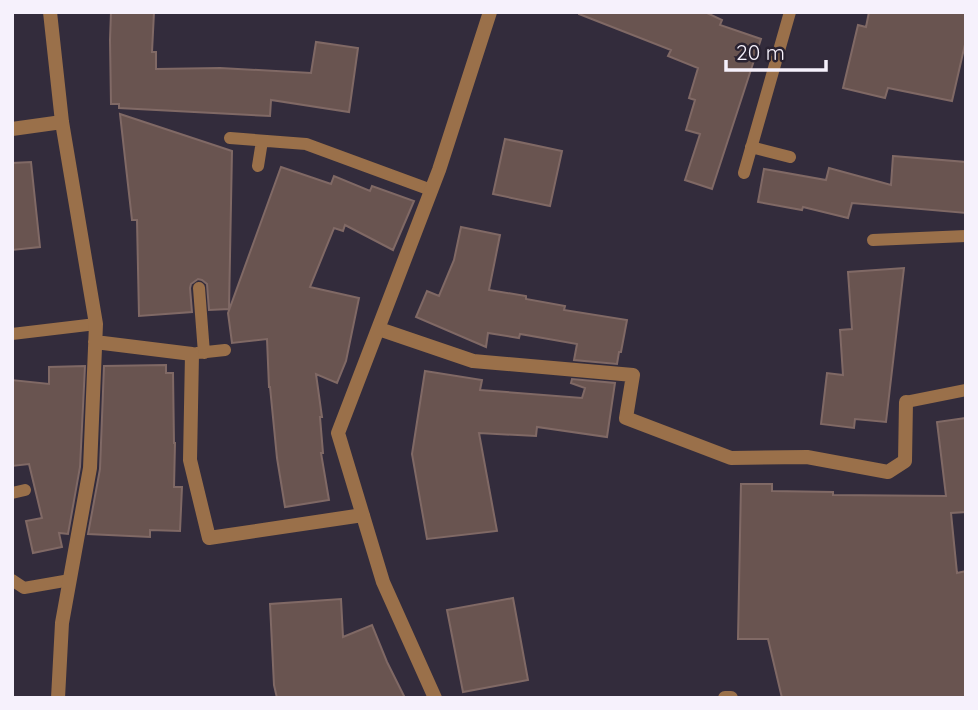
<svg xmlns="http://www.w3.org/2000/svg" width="978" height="710" font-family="Quicksand,sans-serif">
<rect width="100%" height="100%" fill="#332c3c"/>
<path fill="#695450" stroke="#806965" stroke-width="2" d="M111 12H154L152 52H156V69L220 68 311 73 316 42 358 48 349 112 271 100 270 116 119 108V104H111L110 40Z
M579 12H705L722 20 720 25 761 39 712 189 685 180 700 134 686 130 695 100 689 98 698 68 668 56 671 50 579 14Z
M869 12H966V40L952 101 888 88 885 98 843 88 858 25 866 27Z
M120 114 232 151 229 309 209 310 207 284 202 280 198 279 191 284 190 288 192 312 139 316 137 220H132Z
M505 139 562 151 550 206 493 194Z
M893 156 966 162V213L852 203 848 218 803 207 802 210 758 202 764 169 826 180 829 168 891 185Z
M31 162 40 247 12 250V163Z
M281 167 331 184 334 176 370 191 372 186 414 201 393 250 345 225 343 231 334 228 310 287 359 298 346 361 337 383 316 374 322 417H320L323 453H321L329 500 285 507 277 458 270 387H269L267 339 232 343 228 313Z
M461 227 500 235 489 290 526 296V299L565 306 564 310 627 320 621 352H619L617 364 574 360 577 344 520 334 519 338 488 333 486 347 416 317 427 291 439 296 454 260Z
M904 268 886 422 855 419 854 428 821 424 827 373 843 375 840 330 852 329 848 272Z
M166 365V373H173L174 443H175L174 487H182L180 531 150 530V537L88 534 100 469 104 366Z
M85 366 80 467 68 534 59 533 62 547 33 553 26 521 42 518 29 464 12 466V380L49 384V367Z
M425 371 482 380 480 390 582 398 585 388 571 383 572 379 615 383 607 437 537 427 536 436 479 433 497 531 427 539 412 454Z
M966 418V512L951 513 957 573 966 571V698H782L768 639H738L741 484H772V491L833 492V495L946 496 937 422Z
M513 598 528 680 463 692 447 610Z
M341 599 343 637 372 625 387 662 405 698H277L274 685 270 604Z"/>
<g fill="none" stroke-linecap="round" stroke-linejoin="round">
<path stroke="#9a704a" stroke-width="12" d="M230 138 306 144 431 190
M751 147 790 157
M258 166 262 141
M744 173 790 12
M873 240 966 236
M199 288 204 353
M12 334 96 324
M197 353 225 350
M906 402 966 390
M12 493 25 490
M12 580 24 588 70 580"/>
<path stroke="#9a704a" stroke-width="14" d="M50 12 62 122 96 324 90 468 62 623 58 698
M12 129 62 122
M379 329 473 361 633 375 626 418 731 458 807 457 888 472 905 461 906 402
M95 342 192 354 190 460 209 538 363 515
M435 698 383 582 338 433 439 170 490 12
M725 698H731"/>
</g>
<rect width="978" height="710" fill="none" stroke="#f6f1fc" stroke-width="28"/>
<path d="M726 60v10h100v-10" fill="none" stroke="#f6f1fc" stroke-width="3.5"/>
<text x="736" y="60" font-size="21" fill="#f6f1fc" stroke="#292231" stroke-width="5" paint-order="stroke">20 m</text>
</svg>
